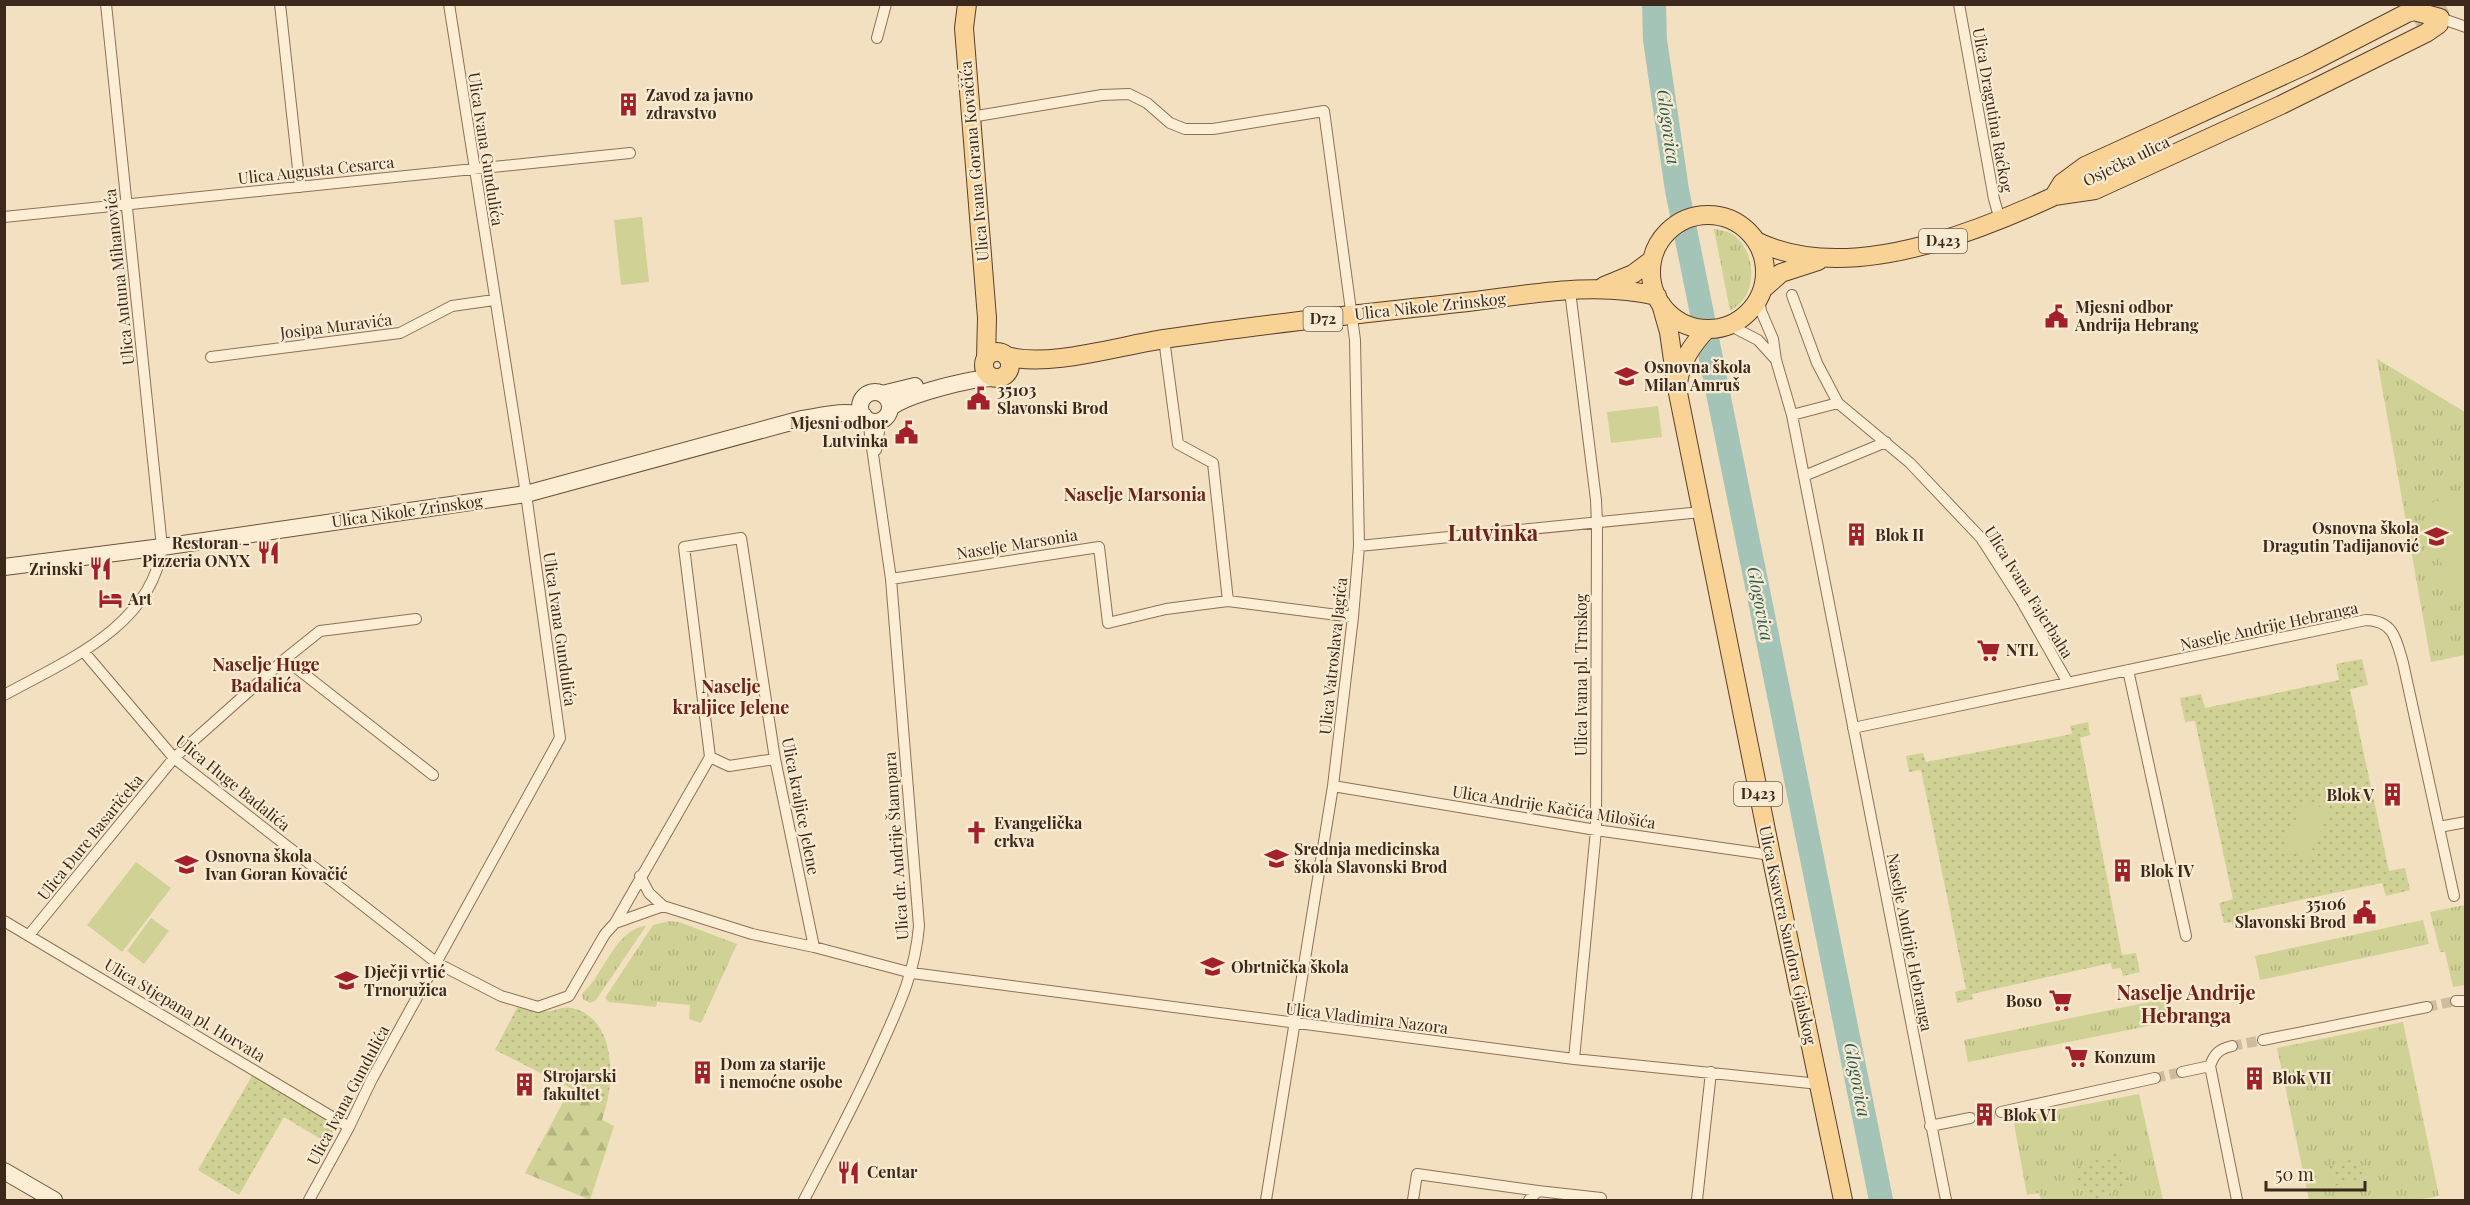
<svg xmlns="http://www.w3.org/2000/svg" width="2470" height="1205" font-family="'Playfair Display',serif">
<defs>
<pattern id="grass-tufts" width="24" height="20" patternUnits="userSpaceOnUse" patternTransform="scale(1.5)"><rect width="24" height="20" fill="#cfd294"/><path d="M3 7l-1-3M5 7V3M7 7l1-3M15 17l-1-3M17 17v-4M19 17l1-3" fill="none" stroke="#b3b47f"/></pattern>
<pattern id="forest-firs" width="22" height="20" patternUnits="userSpaceOnUse" patternTransform="scale(1.5)"><rect width="22" height="20" fill="#cfd294"/><path d="M5 1l3.5 6h-7zM16 11l3.5 6h-7z" fill="#b3b47f"/></pattern>
<pattern id="park-dots" width="8" height="8" patternUnits="userSpaceOnUse" patternTransform="scale(1.5)"><rect width="8" height="8" fill="#cfd294"/><path d="M2 2h.1M6 6h.1" fill="none" stroke="#b3b47f" stroke-width="1.8" stroke-linecap="round"/></pattern>
</defs>
<rect width="100%" height="100%" fill="#f2e0c1"/>
<path fill="url(#grass-tufts)" d="M1714 229C1721 230 1727 231 1732 234 1753 247 1758 285 1741 302 1738 306 1733 308 1730 311Z
M2377 359 2465 412V655L2431 662Z
M2465 905V985L2453 987 2445 952H2440L2430 912Z
M2423 920 2429 944 2260 980 2255 956Z
M669 921 679 922 737 944 701 1023 689 1019 690 1005 657 1002 656 1007 609 1002 605 998 653 925Z
M646 926 596 1000 590 1003 583 999 582 994C585 990 589 987 592 983 605 966 620 928 646 926Z
M2169 998 2173 1021 1968 1062 1964 1040Z
M2403 1022 2439 1196 2417 1200H2309L2277 1048Z
M2139 1094 2163 1200H2041L2039 1193 2027 1195 2013 1118Z"/>
<path fill="url(#forest-firs)" d="M570 1089 606 1106 602 1120 614 1126 590 1200 525 1173Z"/>
<path fill="url(#park-dots)" d="M2362 659 2368 685 2350 689 2389 871 2405 868 2410 890 2386 896 2382 883 2248 911 2251 925 2233 928 2232 922 2224 923 2219 903 2233 899 2195 721 2185 722 2180 698 2201 694 2205 708 2339 680 2336 664Z
M2088 722 2090 735 2080 738 2122 955 2136 953 2140 972 2123 976 2121 968 2112 969 2111 963 1972 994 1973 999 1957 1003 1955 992 1966 989 1925 789 1921 770 1909 772 1906 756 1923 753 1926 762 2072 734 2070 726Z
M518 1006C528 1009 538 1012 550 1011 557 1010 564 1006 572 1008 613 1017 615 1073 606 1106L495 1050Z
M253 1074 338 1126 329 1144 284 1117 239 1195 198 1170Z
M2117 1152 2131 1185 2094 1200 2087 1199 2073 1169Z
M2358 1158 2363 1178 2334 1186 2329 1166Z"/>
<path fill="#cfd294" d="M642 217 649 282 621 285 614 220Z
M1658 406 1662 437 1611 443 1607 412Z
M2465 495V580L2446 584 2429 503Z
M2304 800 2329 811 2308 859 2283 848Z
M136 862 171 888 122 952 87 925Z
M151 918 169 931 144 964 127 951Z"/>
<g fill="none" stroke-linecap="round" stroke-linejoin="round">
<path stroke="#a4c4b8" stroke-width="24" d="M1654 4 1655 40 1677 190 1881 1200"/>
<path stroke="#cebba0" stroke-width="10" stroke-dasharray="10 5" stroke-linecap="butt" d="M2427 1007 2456 1001
M2232 1046 2263 1040
M2155 1078 2182 1072
M1970 1118 2001 1112"/>
<path stroke="#cebba0" stroke-width="18" stroke-dasharray="18 9" stroke-linecap="butt" d="M2414 21 2445 4"/>
<defs>
<path id="minor" d="M280 4 300 187
M1959 4 1994 199 2000 220
M2440 18 2466 27
M877 38 886 4
M971 117 1102 95 1129 94 1147 103 1170 123 1185 129H1213L1324 111 1355 340 1359 546 1353 617 1333 786 1266 1200
M4 217 630 153
M1570 291 1596 500 1597 524 1596 830 1574 1059
M1792 295 1817 363 1838 403 1910 463 1981 538 2021 600 2068 683
M1759 299 1761 311 1773 339 1776 360 1792 415 1946 1200
M1729 325 1758 340 1776 360
M211 357 400 333 452 306 494 300
M1792 415 1838 403
M876 450 880 426 884 419
M1804 476 1886 442
M1359 546 1701 512
M891 579 1099 547 1108 623 1166 609 1228 601 1213 463 1178 444 1164 339
M1228 601 1353 617
M84 652 174 758 437 963 501 996 538 1007 569 996 605 934 615 923 663 906 752 934 814 947 912 973 1574 1059 1819 1084
M285 659 433 775
M2128 670 2186 936
M4 695C66 661 152 626 162 547L106 4
M1853 728 2366 620C2394 621 2396 639 2403 663L2454 896
M710 757 729 766 775 759
M1333 786 1596 830 1771 855
M2439 827 2466 822
M640 876 649 893 663 906
M4 921 349 1127
M615 923 710 757 684 547 741 538 775 759 814 947
M29 935 174 758 285 659 320 631 416 619
M2456 1001H2466
M2263 1040 2427 1007
M2210 1066C2214 1054 2219 1049 2232 1046
M2182 1072 2210 1066 2237 1200
M2001 1112 2155 1078
M1930 1126 1970 1118
M1538 1191 1601 1198
M309 1200 349 1127 372 1079 560 738 526 494 449 4
M804 1200C830 1150 857 1100 880 1048 899 1006 915 973 919 926L891 579 868 420
M1413 1200 1417 1174 1538 1191 1529 1200
M1697 1200 1711 1072"/>
<path id="secondary" d="M860 407a15 15 0 1 1 30 0a15 15 0 1 1-30 0Z
M882 394 915 386
M890 408C907 394 972 378 994 378
M4 567 162 547 526 494 802 419C822 416 844 409 864 416
M4 1171 54 1200"/>
<path id="primary" d="M967 4 964 28 987 318 986 358
M2414 11 2440 18 2439 24 2426 33 2281 105 2095 190 2054 196 2062 183 2085 166 2308 64 2407 13Z
M1651 272a57 57 0 1 1 114 0a57 57 0 1 1-114 0Z
M1756 241C1871 298 2047 199 2151 150
M1604 286 1633 274 1652 260
M1763 289 1781 273 1818 261
M1661 304 1669 332 1677 388 1771 855 1843 1200
M984 365a13 13 0 1 1 26 0a13 13 0 1 1-26 0Z
M1006 356C1049 368 1118 346 1164 339 1261 324 1360 314 1458 303 1523 296 1592 280 1657 296
M1678 383C1681 361 1692 345 1707 329"/>
</defs>
<use href="#minor" stroke="#8e7056" stroke-width="12"/>
<use href="#secondary" stroke="#6f513a" stroke-width="18"/>
<use href="#primary" stroke="#5b3e2b" stroke-width="20"/>
<use href="#minor" stroke="#fceed5" stroke-width="10"/>
<use href="#secondary" stroke="#fceed5" stroke-width="16"/>
<use href="#primary" stroke="#f9d395" stroke-width="18"/>
</g>
<defs>
<symbol id="building-bare" viewBox="-9 -9 18 18"><path d="M-4-6H4V6H1V3H-1V6H-4ZM-2.5-4.3h1.7v1.8h-1.7ZM.8-4.3h1.7v1.8H.8ZM-2.5-1h1.7V.8h-1.7ZM.8-1h1.7V.8H.8Z" fill="#a3202b" stroke="#f9ebd1" stroke-width="2.5" paint-order="stroke"/></symbol>
<symbol id="civic-bare" viewBox="-9 -9 18 18"><path d="M-.6-6.5H3V-4.5H.6V-3L4-1V1h2V6H-6V1h2V-1L-.6-3ZM-1.2 2.5V6h2.4V2.5Z" fill="#a3202b" stroke="#f9ebd1" stroke-width="2.5" paint-order="stroke"/></symbol>
<symbol id="school-bare" viewBox="-9 -9 18 18"><path d="M0-5L7-2L0 1L-7-2ZM-4 1L0 2.5L4 1V4Q0 6-4 4Z" fill="#a3202b" stroke="#f9ebd1" stroke-width="2.5" paint-order="stroke"/></symbol>
<symbol id="restaurant-bare" viewBox="-9 -9 18 18"><path d="M-5-6h1v4h1v-4h1v4h1v-4h1v5L-1.5 .5V6h-2V.5L-5-1ZM5-6V6H3V1.5H1.5Q1.5-4 5-6Z" fill="#a3202b" stroke="#f9ebd1" stroke-width="2.5" paint-order="stroke"/></symbol>
<symbol id="hotel-bare" viewBox="-9 -9 18 18"><path d="M-6-4.5h1.5V1H6V5H4.5V3h-9V5H-6ZM-4 0a1.8 1.8 0 1 1 3.6 0ZM.5 0V-2.5h3Q6-2.5 6 0Z" fill="#a3202b" stroke="#f9ebd1" stroke-width="2.5" paint-order="stroke"/></symbol>
<symbol id="supermarket-bare" viewBox="-9 -9 18 18"><path d="M-6-5.5h2.5l.6 2H6L4.5 2H-2.5L-4.4-4H-6ZM-1.5 3.2a1.3 1.3 0 1 0 .1 0ZM3 3.2a1.3 1.3 0 1 0 .1 0Z" fill="#a3202b" stroke="#f9ebd1" stroke-width="2.5" paint-order="stroke"/></symbol>
<symbol id="church-bare" viewBox="-9 -9 18 18"><path d="M-1.2-6h2.4v3.5h3.3v2.4h-3.3V6h-2.4V-.1h-3.3v-2.4h3.3Z" fill="#a3202b" stroke="#f9ebd1" stroke-width="2.5" paint-order="stroke"/></symbol>
</defs>
<g fill-rule="evenodd">
<use href="#building-bare" x="612" y="88" width="33" height="33"/>
<use href="#civic-bare" x="2040" y="300" width="33" height="33"/>
<use href="#school-bare" x="1610" y="360" width="33" height="33"/>
<use href="#civic-bare" x="962" y="382" width="33" height="33"/>
<use href="#civic-bare" x="890" y="416" width="33" height="33"/>
<use href="#building-bare" x="1840" y="518" width="33" height="33"/>
<use href="#school-bare" x="2420" y="520" width="33" height="33"/>
<use href="#restaurant-bare" x="252" y="536" width="33" height="33"/>
<use href="#restaurant-bare" x="84" y="552" width="33" height="33"/>
<use href="#hotel-bare" x="94" y="582" width="33" height="33"/>
<use href="#supermarket-bare" x="1972" y="634" width="33" height="33"/>
<use href="#building-bare" x="2376" y="778" width="33" height="33"/>
<use href="#church-bare" x="960" y="816" width="33" height="33"/>
<use href="#school-bare" x="1260" y="842" width="33" height="33"/>
<use href="#school-bare" x="170" y="848" width="33" height="33"/>
<use href="#building-bare" x="2106" y="854" width="33" height="33"/>
<use href="#civic-bare" x="2348" y="896" width="33" height="33"/>
<use href="#school-bare" x="1196" y="950" width="33" height="33"/>
<use href="#school-bare" x="330" y="964" width="33" height="33"/>
<use href="#supermarket-bare" x="2044" y="984" width="33" height="33"/>
<use href="#supermarket-bare" x="2060" y="1040" width="33" height="33"/>
<use href="#building-bare" x="686" y="1056" width="33" height="33"/>
<use href="#building-bare" x="2238" y="1062" width="33" height="33"/>
<use href="#building-bare" x="508" y="1068" width="33" height="33"/>
<use href="#building-bare" x="1968" y="1098" width="33" height="33"/>
<use href="#restaurant-bare" x="832" y="1156" width="33" height="33"/>
</g>
<g text-anchor="middle" stroke-width="4.5" stroke-linejoin="round" paint-order="stroke">
<g fill="#f9ebd1" stroke="#756352" stroke-width="1.5">
<rect x="1919" y="229" width="48" height="24" rx="4.5"/>
<rect x="1303.5" y="307" width="39" height="24" rx="4.5"/>
<rect x="1734" y="782" width="48" height="24" rx="4.5"/>
</g>
<g font-size="15" font-weight="bold" fill="#3c291c">
<text x="1943" y="246">D423</text>
<text x="1323" y="324">D72</text>
<text x="1758" y="799">D423</text>
</g>
<g font-size="16" font-weight="bold" fill="#3c291c" stroke="#f9ebd1" text-anchor="start">
<text x="646" y="101">Zavod za javno<tspan x="646" dy="18">zdravstvo</tspan></text>
<text x="2075" y="313">Mjesni odbor<tspan x="2075" dy="18">Andrija Hebrang</tspan></text>
<text x="1644" y="373">Osnovna škola<tspan x="1644" dy="18">Milan Amruš</tspan></text>
<text x="997" y="396">35103<tspan x="997" dy="18">Slavonski Brod</tspan></text>
<text x="888" y="429" text-anchor="end">Mjesni odbor<tspan x="888" dy="18">Lutvinka</tspan></text>
<text x="2419" y="534" text-anchor="end">Osnovna škola<tspan x="2419" dy="18">Dragutin Tadijanović</tspan></text>
<text x="1875" y="541">Blok II</text>
<text x="250" y="549" text-anchor="end">Restoran -<tspan x="250" dy="18">Pizzeria ONYX</tspan></text>
<text x="83" y="575" text-anchor="end">Zrinski</text>
<text x="128" y="605">Art</text>
<text x="2006" y="656">NTL</text>
<text x="2374" y="801" text-anchor="end">Blok V</text>
<text x="994" y="829">Evangelička<tspan x="994" dy="18">crkva</tspan></text>
<text x="1294" y="855">Srednja medicinska<tspan x="1294" dy="18">škola Slavonski Brod</tspan></text>
<text x="205" y="862">Osnovna škola<tspan x="205" dy="18">Ivan Goran Kovačić</tspan></text>
<text x="2140" y="877">Blok IV</text>
<text x="2346" y="910" text-anchor="end">35106<tspan x="2346" dy="18">Slavonski Brod</tspan></text>
<text x="1231" y="973">Obrtnička škola</text>
<text x="364" y="978">Dječji vrtić<tspan x="364" dy="18">Trnoružica</tspan></text>
<text x="2042" y="1007" text-anchor="end">Boso</text>
<text x="2094" y="1063">Konzum</text>
<text x="720" y="1070">Dom za starije<tspan x="720" dy="18">i nemoćne osobe</tspan></text>
<text x="543" y="1082">Strojarski<tspan x="543" dy="18">fakultet</tspan></text>
<text x="2272" y="1084">Blok VII</text>
<text x="2003" y="1121">Blok VI</text>
<text x="867" y="1178">Centar</text>
</g>
<g font-size="16" fill="#3c291c" stroke="#f9ebd1">
<text transform="translate(1993 110) rotate(80)" y="6">Ulica Dragutina Raćkog</text>
<text transform="translate(486 149) rotate(81)" y="6">Ulica Ivana Gundulića</text>
<text transform="translate(974 161) rotate(-95)" y="6">Ulica Ivana Gorana Kovačića</text>
<text transform="translate(2126 161) rotate(-26)" y="6">Osječka ulica</text>
<text transform="translate(316 170) rotate(-6)" y="6">Ulica Augusta Cesarca</text>
<text transform="translate(119 277) rotate(-96)" y="6">Ulica Antuna Mihanovića</text>
<text transform="translate(1430 306) rotate(-6)" y="6">Ulica Nikole Zrinskog</text>
<text transform="translate(336 326) rotate(-7)" y="6">Josipa Muravića</text>
<text transform="translate(407 511) rotate(-8)" y="6">Ulica Nikole Zrinskog</text>
<text transform="translate(1017 544) rotate(-9)" y="6">Naselje Marsonia</text>
<text transform="translate(2029 592) rotate(58)" y="6">Ulica Ivana Fajerbaha</text>
<text transform="translate(2269 626) rotate(-12)" y="6">Naselje Andrije Hebranga</text>
<text transform="translate(560 629) rotate(82)" y="6">Ulica Ivana Gundulića</text>
<text transform="translate(1333 656) rotate(-84)" y="6">Ulica Vatroslava Jagića</text>
<text transform="translate(1581 675) rotate(-90)" y="6">Ulica Ivana pl. Trnskog</text>
<text transform="translate(233 783) rotate(39)" y="6">Ulica Huge Badalića</text>
<text transform="translate(801 806) rotate(79)" y="6">Ulica kraljice Jelene</text>
<text transform="translate(1554 807) rotate(9)" y="6">Ulica Andrije Kačića Milošića</text>
<text transform="translate(90 837) rotate(-51)" y="6">Ulica Đure Basaričeka</text>
<text transform="translate(896 846) rotate(-94)" y="6">Ulica dr. Andrije Štampara</text>
<text transform="translate(1788 935) rotate(78)" y="6">Ulica Ksavera Šandora Gjalskog</text>
<text transform="translate(1910 942) rotate(79)" y="6">Naselje Andrije Hebranga</text>
<text transform="translate(185 1010) rotate(31)" y="6">Ulica Stjepana pl. Horvata</text>
<text transform="translate(1367 1018) rotate(7)" y="6">Ulica Vladimira Nazora</text>
<text transform="translate(348 1095) rotate(-62)" y="6">Ulica Ivana Gundulića</text>
</g>
<g font-size="18" font-style="italic" fill="#2a5d56" stroke="#f9ebd1">
<text transform="translate(1668 127) rotate(82)" y="6">Glogovica</text>
<text transform="translate(1760 604) rotate(79)" y="6">Glogovica</text>
<text transform="translate(1857 1080) rotate(79)" y="6">Glogovica</text>
</g>
<g font-size="18" font-weight="bold" fill="#6d2317" stroke="#f9ebd1">
<text x="1135" y="501">Naselje Marsonia</text>
<text x="266" y="671">Naselje Huge<tspan x="266" dy="21">Badalića</tspan></text>
<text x="731" y="693">Naselje<tspan x="731" dy="21">kraljice Jelene</tspan></text>
</g>
<g font-size="20" font-weight="bold" fill="#6d2317" stroke="#f9ebd1">
<text x="2186" y="1000">Naselje Andrije<tspan x="2186" dy="23">Hebranga</tspan></text>
</g>
<g font-size="22" font-weight="bold" fill="#6d2317" stroke="#f9ebd1">
<text x="1493" y="541">Lutvinka</text>
</g>
</g>
<rect width="2470" height="1205" fill="none" stroke="#3c291c" stroke-width="12"/>
<path d="M2266 1181v9h99v-9" fill="none" stroke="#3c291c" stroke-width="3"/>
<text x="2275" y="1181" font-size="18" fill="#3c291c" stroke="#f9ebd1" stroke-width="4.5" paint-order="stroke">50 m</text>
</svg>
